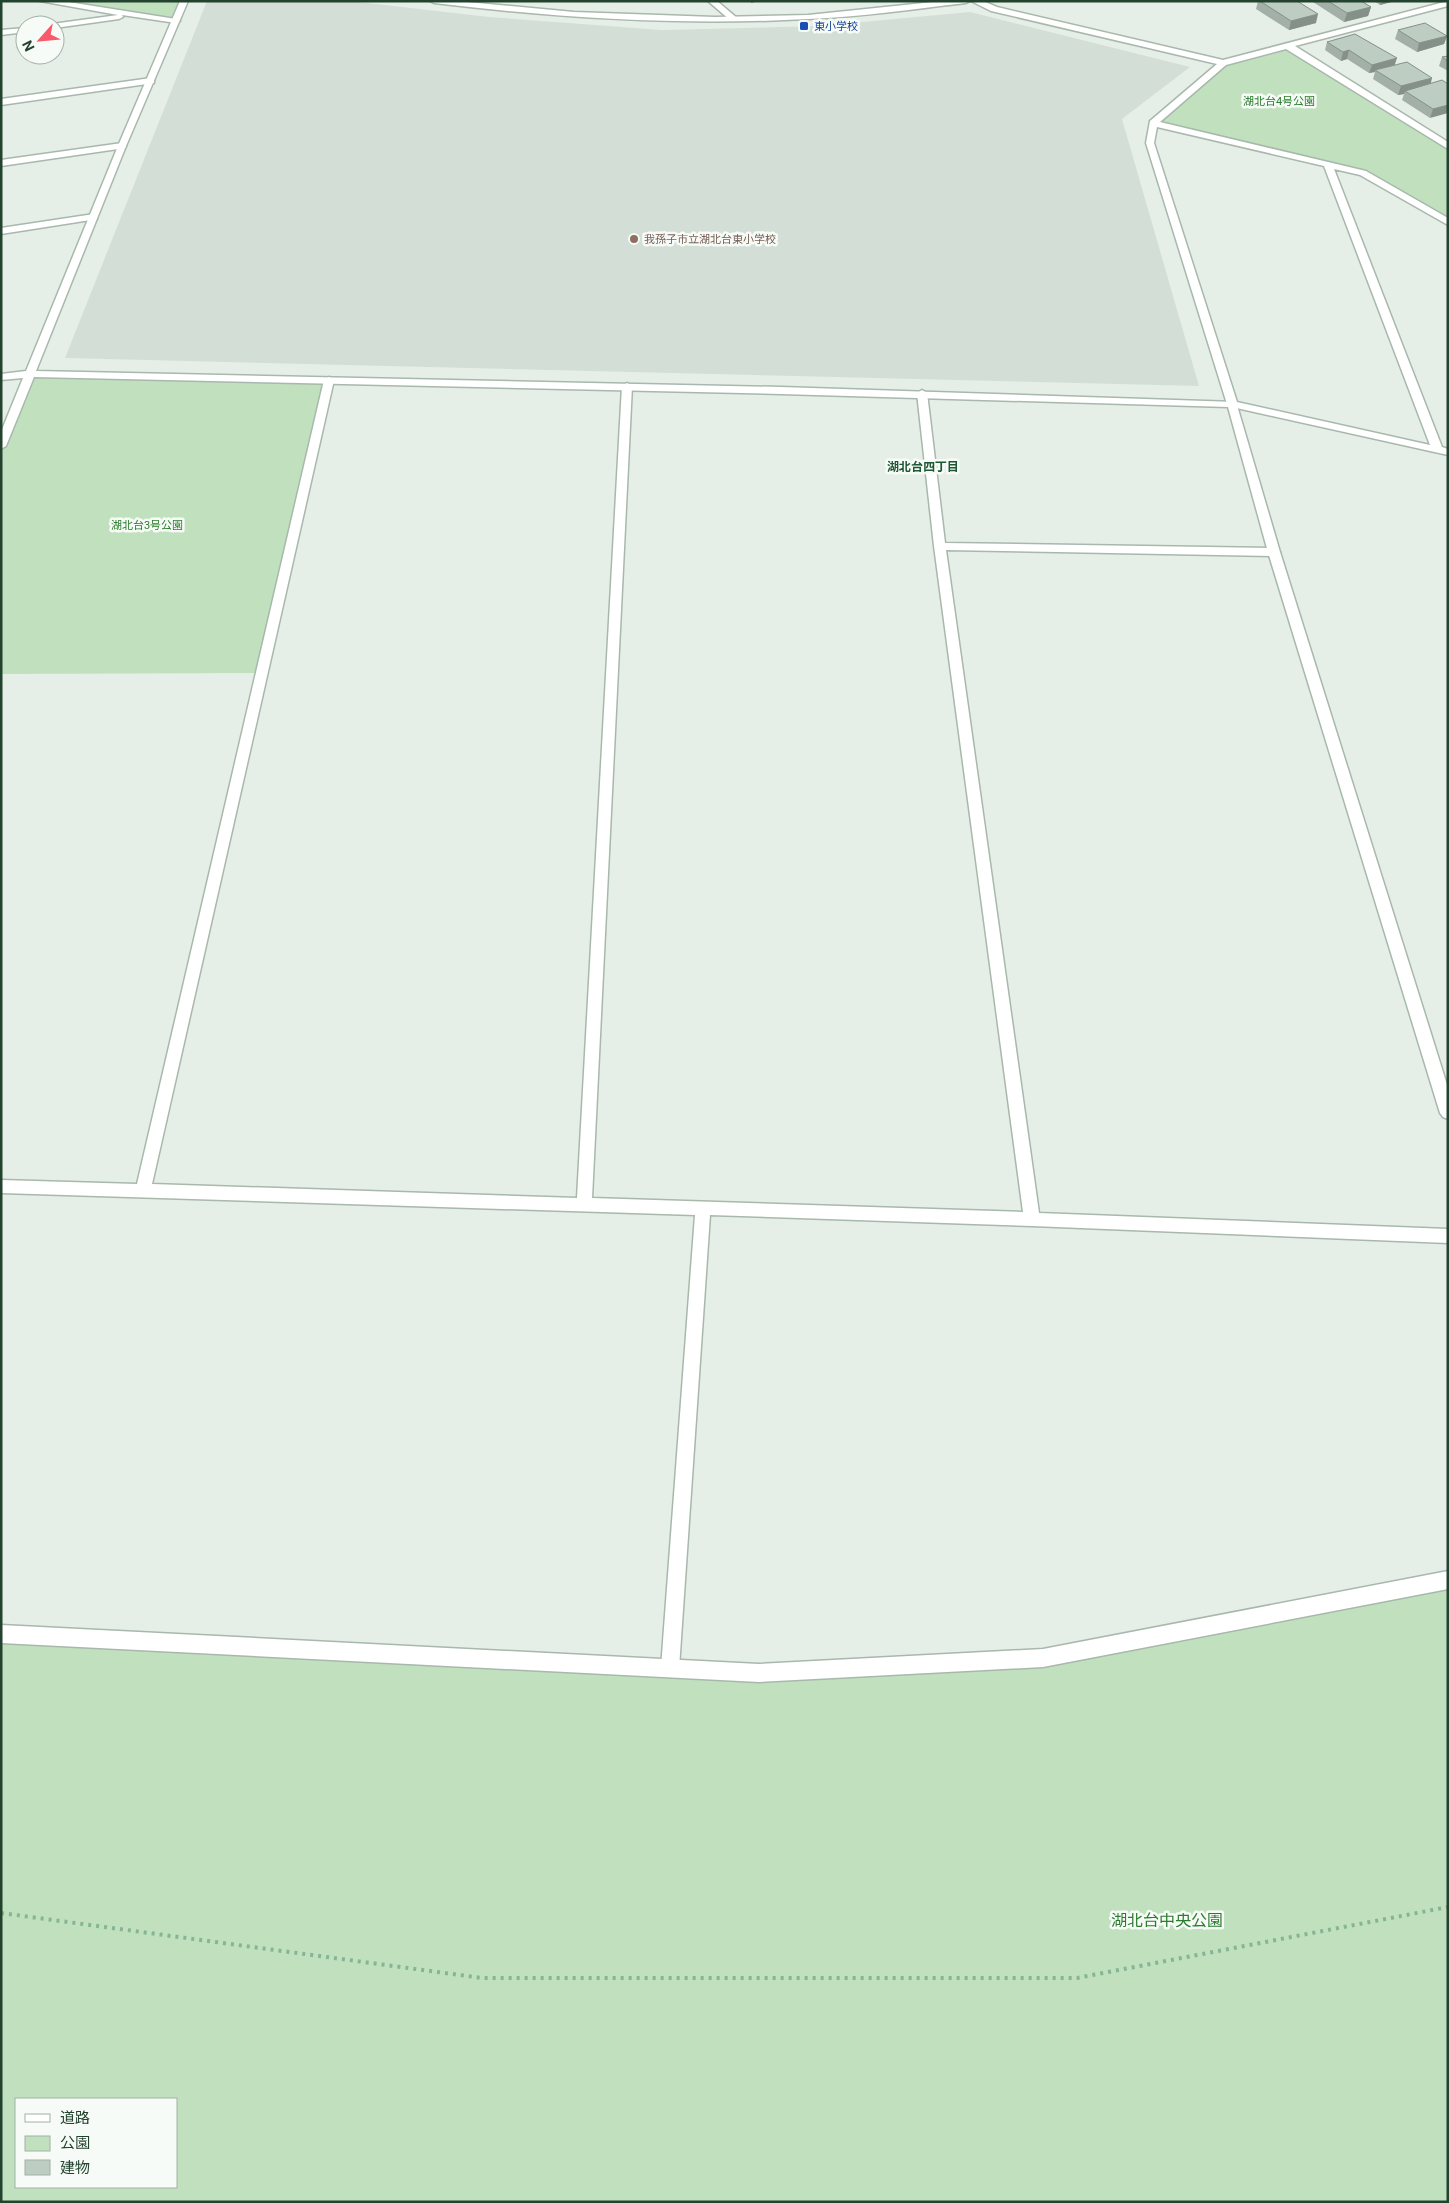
<svg xmlns="http://www.w3.org/2000/svg" width="1449" height="2203" font-family="Roboto,'Noto Sans JP',sans-serif">
<rect width="100%" height="100%" fill="#e6efe7"/>
<path fill="#d3dfd6" d="M207 1H350L489 17 662 30 819 26 970 12 1190 67 1122 119 1199 386 65 358Z"/>
<path fill="#c1e1be" fill-rule="evenodd" d="M44 1H184L176 21Z
M1288 46 1448 146V222L1363 173 1153 123 1223 63Z
M31 374 329 380 262 673 1 674V446Z
M1448 1580V2202H1V1634L759 1673 1044 1658ZM16 2099H176V2187H16Z"/>
<g fill="none" stroke-linecap="round" stroke-linejoin="round">
<defs>
<path id="minor" d="M40 1H62L176 19 180 21 176 23 122 15 123 17 119 19 55 28V25L52 24 118 15Z
M708 1H717L737 18 730 20Z
M971 1H983L997 7 1223 60 1448 1V6L1295 46 1448 142V149L1286 49 1226 65 1160 122 1366 171 1448 218V225L1360 175 1334 169 1442 447 1448 449V455L1232 407 1227 404 1146 143 1150 121 1217 64 991 11ZM1157 127 1324 166 1430 445 1237 402 1154 143Z
M25 28V32L1 35V30Z
M151 78 154 79V83L1 105V99Z
M122 143 126 146 125 148 1 166V160Z
M94 214 97 215V219L1 234V228Z
M329 377 334 380 152 1184 577 1198 622 386 627 383 632 386 592 1198 1023 1212 934 546 917 393 922 390 927 393 945 543 1274 548 1280 552 1274 556 946 550 1039 1213 1448 1229V1243L1032 1226 710 1215 679 1668 677 1675 670 1677 663 1675 661 1668 695 1215 1 1193V1180L137 1184 324 380Z"/>
<path id="tertiary" d="M180 1H188L126 146 36 371 781 387 1236 402 1280 552 1448 1088V1119L1443 1117 1440 1113 1268 552 1228 407 781 394 34 377 6 446 1 449V432L23 378 1 380V374L26 371 118 146Z
M430 1H456L574 12 715 17 808 15 943 1H970L966 3C913 9 861 17 808 19 683 26 558 18 434 3Z
M1448 1571V1589L1043 1667 759 1682 1 1643V1625L759 1664 1043 1649Z"/>
</defs>
<use href="#minor" stroke="#a8b8ac" stroke-width="3"/>
<use href="#tertiary" stroke="#a8b8ac" stroke-width="3"/>
<path stroke="#84b594" stroke-width="4" stroke-dasharray="3 5" stroke-linecap="butt" d="M1 1913 482 1978H1077L1448 1907"/>
<use href="#minor" fill="#fff" fill-rule="evenodd"/>
<use href="#tertiary" fill="#fff" fill-rule="evenodd"/>
</g>
<path fill="#a3b0a7" d="M1258 1H1297L1316 23 1289 30 1256 9Z
M1313 1H1361L1371 7 1368 16 1344 22 1313 2Z
M1374 1H1395L1380 5Z
M1398 30 1447 36 1444 44 1417 52 1395 39Z
M1327 42 1395 65 1431 84H1448L1430 118 1402 100 1404 94 1398 95 1373 79 1375 72 1369 73 1347 59 1341 61 1325 50Z
M1448 56V71L1439 66 1442 57Z"/>
<path fill="#849088" d="M751 1H759L751 3Z
M1381 1H1395L1380 5Z
M1371 7 1368 16 1344 22 1347 13Z
M1318 14 1316 23 1289 30 1291 21Z
M1447 36 1444 44 1417 52 1419 43Z
M1349 50 1347 59 1341 61 1343 52Z
M1397 58 1394 67 1375 70V72L1369 73 1372 65Z
M1432 78 1430 87 1405 91 1404 94 1398 95 1401 86Z
M1448 105V113L1430 118 1433 109Z"/>
<path fill="#bdcdc2" stroke="#849088" d="M1260 1H1297L1318 14 1291 21Z
M1328 1H1361L1371 7 1347 13Z
M1425 23 1447 36 1419 43 1398 30Z
M1355 34 1397 58 1372 65 1349 50 1343 52 1327 42Z
M1448 56V61L1442 57Z
M1407 62 1432 78 1401 86 1375 70Z
M1442 80 1448 84V105L1433 109 1405 91Z"/>
<rect fill="#1a4fb4" stroke="#f7fbf7" stroke-width="2" x="799" y="21" width="10" height="10" rx="2.5"/>
<circle fill="#8d6e63" stroke="#f7fbf7" stroke-width="2" cx="634" cy="239" r="5"/>
<g text-anchor="middle" stroke-width="5" stroke-linejoin="round" paint-order="stroke">
<g font-size="11" fill="#164399" stroke="#f7fbf7" text-anchor="start">
<text x="814" y="30">東小学校</text>
</g>
<g font-size="11" fill="#2a7d2c" stroke="#f7fbf7">
<text x="1279" y="105">湖北台4号公園</text>
<text x="147" y="529">湖北台3号公園</text>
</g>
<g font-size="11" fill="#785e54" stroke="#f7fbf7" text-anchor="start">
<text x="644" y="243">我孫子市立湖北台東小学校</text>
</g>
<g font-size="12" font-weight="bold" fill="#1d5734" stroke="#f7fbf7">
<text x="923" y="471">湖北台四丁目</text>
</g>
<g font-size="16" fill="#2a7d2c" stroke="#f7fbf7">
<text x="1167" y="1926">湖北台中央公園</text>
</g>
</g>
<rect width="1449" height="2203" fill="none" stroke="#23432f" stroke-width="5"/>
<rect x="15" y="2098" width="162" height="90" fill="#f7fbf7" stroke="#a2b1a7"/>
<rect x="25" y="2114" width="25" height="8" fill="#ffffff" stroke="#a2b1a7"/>
<text x="60" y="2123" font-size="15" fill="#23432f">道路</text>
<rect x="25" y="2136" width="25" height="15" fill="#c1e1be" stroke="#a2b1a7"/>
<text x="60" y="2148" font-size="15" fill="#23432f">公園</text>
<rect x="25" y="2160" width="25" height="15" fill="#bdcdc2" stroke="#a2b1a7"/>
<text x="60" y="2173" font-size="15" fill="#23432f">建物</text>
<g transform="translate(40 40) rotate(243)"><circle r="24" fill="#f7fbf7" stroke="#a2b1a7"/>
<path d="M0-4L9 19L0 12L-9 19Z" fill="#f9596c"/>
<text y="-8" font-size="14" font-weight="bold" text-anchor="middle" fill="#23432f">N</text>
</g>
</svg>
